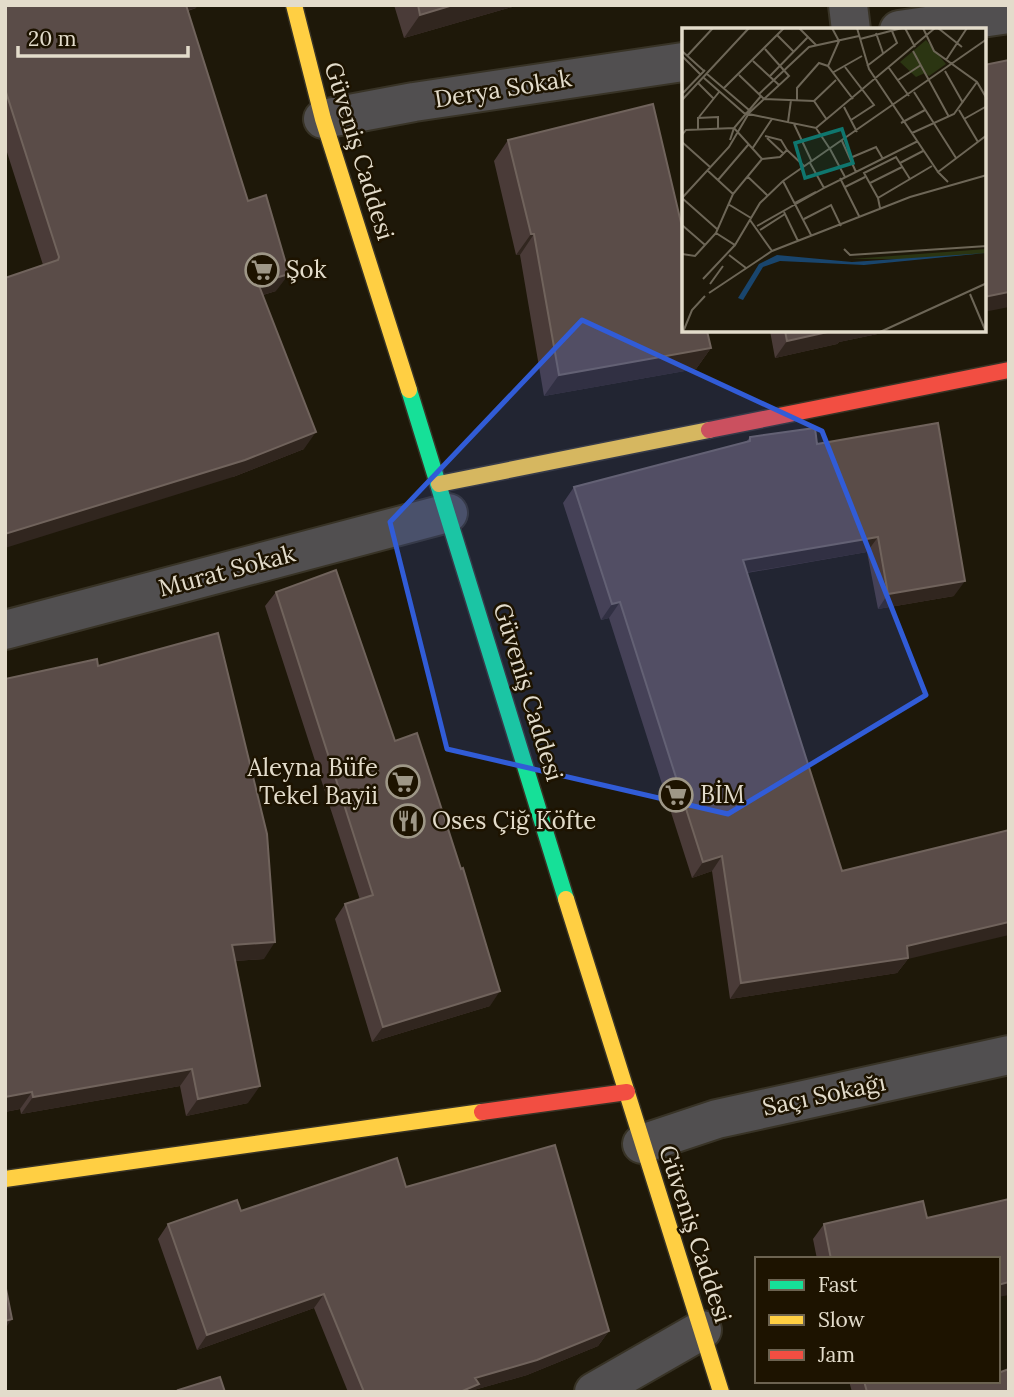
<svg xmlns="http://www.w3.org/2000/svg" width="1014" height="1397" font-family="Lora,serif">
<rect width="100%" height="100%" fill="#1e1809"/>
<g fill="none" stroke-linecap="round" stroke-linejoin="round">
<defs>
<path id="street" d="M848 5 851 30
M899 30 1009 14
M323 119 414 102 683 62
M5 630 448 513
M642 1144 717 1119 1009 1055
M594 1392 702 1330"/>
<path id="fast" d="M409 390 566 899"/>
<path id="slow" d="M294 5 323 119 409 390
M439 484 709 430
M566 899 721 1392
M5 1179 482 1112"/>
<path id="jam" d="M709 430 1009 370
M482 1112 627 1092"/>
</defs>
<use href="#street" stroke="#383326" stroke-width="42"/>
<use href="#fast" stroke="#383326" stroke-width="19"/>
<use href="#slow" stroke="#383326" stroke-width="19"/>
<use href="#jam" stroke="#383326" stroke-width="19"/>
<use href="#street" stroke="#514f50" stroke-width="38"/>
<use href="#fast" stroke="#16e098" stroke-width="16"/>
<use href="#slow" stroke="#ffcf43" stroke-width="16"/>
<use href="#jam" stroke="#f24e42" stroke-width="16"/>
</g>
<path fill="#4a3b38" d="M5 5 196 8 188 11 276 291 263 295 304 449 233 477 43 265 5 146Z
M394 5H519L404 38Z
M508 140 711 348 696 369 544 396 520 255H516L494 161Z
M770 331H892L839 342 837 344 775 358Z
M750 437 817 444 954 596 878 609 867 552 747 573 842 871 908 959 897 973 730 999 712 871 692 878 609 618 601 620 563 503 574 487 746 442Z
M276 592 395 741 490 1006 372 1042 335 919 345 904 360 900 265 606Z
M98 666 264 959 235 961 248 1103 186 1116 180 1086 21 1114 20 1109 5 1112V679Z
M406 1187 609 1331 598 1346 527 1375 474 1390 473 1392H348L314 1308 197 1350 158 1239 168 1224 241 1211Z
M927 1218 998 1259H817L813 1239 824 1224Z
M849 1381H963L964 1382 1009 1392H852Z"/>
<path fill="#31261f" d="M178 5H198L196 8 171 15Z
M453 5H519L404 38 420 15Z
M531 234H534L520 255H516Z
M289 274 276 291 246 300 258 283Z
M1009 292V307L984 312V297Z
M832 331H892L839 342 837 344 775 358 787 341Z
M711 348 696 369 544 396 559 375Z
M316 432 304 449 233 477 5 548V534Z
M878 537 867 552 732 575 743 560Z
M965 581 954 596 878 609 888 594Z
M620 602 609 618 601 620 612 604Z
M722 856 712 871 692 878 703 862Z
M1009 922V935L908 959 897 973 730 999 741 983Z
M275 942 264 959 220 962 232 945Z
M500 991 490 1006 372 1042 383 1027Z
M192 1069 180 1086 21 1114 33 1097Z
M260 1086 248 1103 186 1116 198 1099Z
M32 1092 20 1109 5 1112V1097Z
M1009 1282V1295L998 1297V1285Z
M324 1294 314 1308 197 1350 207 1335Z
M12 1319 5 1329V1321Z
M609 1331 598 1346 527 1375 474 1390 473 1392H460L475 1378Z"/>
<path fill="#5a4c48" stroke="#70635c" stroke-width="2" d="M5 5H186L248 201 266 195 289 274 258 283 316 432 245 460 5 534V278L58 260 59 257 5 89Z
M418 5H453L420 15Z
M1009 60V292L984 297V65Z
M653 104 683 231V331H707L711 348 559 375 534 234H531L508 140Z
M785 331H832L787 341Z
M938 423 965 581 888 594 878 537 743 560 842 871 1009 830V922L907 946 908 958 741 983 722 856 703 862 620 602 612 604 574 487 750 441V437L815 428 817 444Z
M336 570 395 741 417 733 461 869 463 868 500 991 383 1027 345 904 373 895 276 592Z
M218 633 267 834 275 942 232 945 260 1086 198 1099 192 1069 33 1097 32 1092 5 1097V679L97 659 98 666Z
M555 1145 609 1331 537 1360 475 1378 479 1384 460 1392H364L324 1294 207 1335 168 1224 237 1200 241 1211 397 1158 406 1187Z
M1009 1199V1282L998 1285V1259H831L824 1224 923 1201 927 1218Z
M5 1284 12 1319 5 1321Z
M1009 1369V1392H867L864 1381H963L964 1382 968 1381H998V1373Z
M220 1377 225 1392H179L178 1390Z"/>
<path fill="#315cd7" fill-opacity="0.2" stroke="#315cd7" stroke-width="5" stroke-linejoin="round" d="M582 320 822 431 926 695 728 814 447 749 390 522Z"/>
<defs>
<symbol id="supermarket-ring" viewBox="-11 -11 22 22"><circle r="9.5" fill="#1d1300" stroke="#9e9787" stroke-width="1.5"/><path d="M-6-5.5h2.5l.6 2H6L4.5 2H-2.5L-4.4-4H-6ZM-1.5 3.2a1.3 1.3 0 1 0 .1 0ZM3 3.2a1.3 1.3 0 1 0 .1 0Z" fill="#9e9787"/></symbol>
<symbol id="restaurant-ring" viewBox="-11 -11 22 22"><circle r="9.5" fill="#1d1300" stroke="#9e9787" stroke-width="1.5"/><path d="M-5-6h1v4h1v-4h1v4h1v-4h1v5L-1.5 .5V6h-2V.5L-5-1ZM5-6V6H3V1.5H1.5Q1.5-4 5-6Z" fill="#9e9787"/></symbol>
</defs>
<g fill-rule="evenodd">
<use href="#supermarket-ring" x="243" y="251" width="38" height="38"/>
<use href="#supermarket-ring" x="384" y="763" width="38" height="38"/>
<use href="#supermarket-ring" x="657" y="776" width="38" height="38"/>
<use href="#restaurant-ring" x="389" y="802" width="38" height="38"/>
</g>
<g text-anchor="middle" stroke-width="5" stroke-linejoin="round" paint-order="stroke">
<g font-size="24" fill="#e3dccb" stroke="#1d1300">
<text transform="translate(503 89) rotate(-9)" y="8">Derya Sokak</text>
<text transform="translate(359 151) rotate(73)" y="8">Güveniş Caddesi</text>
<text transform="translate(227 571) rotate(-15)" y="8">Murat Sokak</text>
<text transform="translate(528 692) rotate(73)" y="8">Güveniş Caddesi</text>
<text transform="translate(824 1095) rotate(-12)" y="8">Saçı Sokağı</text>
<text transform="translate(695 1234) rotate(72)" y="8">Güveniş Caddesi</text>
</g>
<g font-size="24" fill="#e3dccb" stroke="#1d1300" text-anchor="start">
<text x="286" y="278">Şok</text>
<text x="378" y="776" text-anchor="end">Aleyna Büfe<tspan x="378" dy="28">Tekel Bayii</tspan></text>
<text x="700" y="803">BİM</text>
<text x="432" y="829">Oses Çiğ Köfte</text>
</g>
</g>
<g transform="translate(682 28)">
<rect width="304" height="304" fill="#1e1809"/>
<path d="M244 12 264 36 247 48 243 45 234 49 218 34ZM304 221V225L237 231H169Z" fill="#2b3512"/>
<path d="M304 225 182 237 98 233 81 239 61 272 56 270 77 236 95 227 170 234Z" fill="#19456d"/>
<path fill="none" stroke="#6d6657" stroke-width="2" d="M117 0 134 17M150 0 157 13 146 38 171 71M175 0 187 41 256 144M223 0 233 19M241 0 252 23 295 54 305 71M256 0 280 19M194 5 201 25M95 7 112 24M178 11 220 0M0 23 22 43M231 23 267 89M0 28 19 47M5 28 31 0M264 32 285 0M71 33 97 57M185 38 215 15 210 3M163 39 192 77 169 92M207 40 227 68M263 43 281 75M150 45 180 28M25 46 67 82M57 47 82 71 132 73 145 92M87 49 126 9M22 50 62 85 134 100 253 0M216 52 239 37M16 55 32 71M42 60 102 0M232 64 274 130M1 65 23 42M77 66 127 19 177 8M0 72 67 0M115 72V60L137 35 146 38M132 73 154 52M162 79 175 104M277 82 296 114M17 89 37 64M282 91 305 78M106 94 109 72M219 95 243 82M112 96 130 134M134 100 148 121M16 102V90L36 89V101M230 105 272 86 295 54M0 107 4 102 52 100 80 131M85 110 102 126M48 112 52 100 79 68M160 113 174 144M0 114 28 139M70 121 90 91M148 121 163 149M105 122 122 138M168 130 194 119 201 131M80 131 98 129 105 122 99 112 83 108M128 135 142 160 236 113M218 135 241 123M25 142 51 166M65 148 85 167M158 150 177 188M36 152 66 117M101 153 129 207M266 154 256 144 305 107M188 155 220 139M163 159 183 149M0 170 47 119 67 85 107 48 83 21M0 170 35 201M196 170 182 145 214 129 228 151M113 175 134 164M46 176 69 190M198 180 196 170 250 138M102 184 116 213M122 191 149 177 159 198M68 192 90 223M0 197 23 217M75 198 142 160M78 202 103 186M34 205 53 217 78 175 101 153 305 11M162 221 168 227 305 218M0 226 13 228 34 205 51 166 80 131M47 227 64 240M21 251 53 217M28 256 41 238M27 265 90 223 228 169 305 147M288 266 304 304M1 304 10 282 23 268M198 304 305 255"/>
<path fill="#0f766e" fill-opacity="0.15" stroke="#0f766e" stroke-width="3.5" d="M160 101 171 135 123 150 113 115Z"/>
<rect width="304" height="304" fill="none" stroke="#e3dccb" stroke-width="3.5"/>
</g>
<rect width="1014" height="1397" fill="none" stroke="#e3dccb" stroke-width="14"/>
<rect x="755" y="1257" width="245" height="126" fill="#1d1300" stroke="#6c6351" stroke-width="2"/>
<rect x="769" y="1280" width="35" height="10" fill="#16e098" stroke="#6c6351" stroke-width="2"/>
<text x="818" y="1292" font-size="21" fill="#e3dccb">Fast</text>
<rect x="769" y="1315" width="35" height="10" fill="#ffcf43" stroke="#6c6351" stroke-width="2"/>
<text x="818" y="1327" font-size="21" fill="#e3dccb">Slow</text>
<rect x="769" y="1350" width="35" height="10" fill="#f24e42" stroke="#6c6351" stroke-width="2"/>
<text x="818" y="1362" font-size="21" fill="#e3dccb">Jam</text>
<path d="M18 46v10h170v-10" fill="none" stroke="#e3dccb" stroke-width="3.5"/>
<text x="28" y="46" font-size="21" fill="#e3dccb" stroke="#1d1300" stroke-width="5" paint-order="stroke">20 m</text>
</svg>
